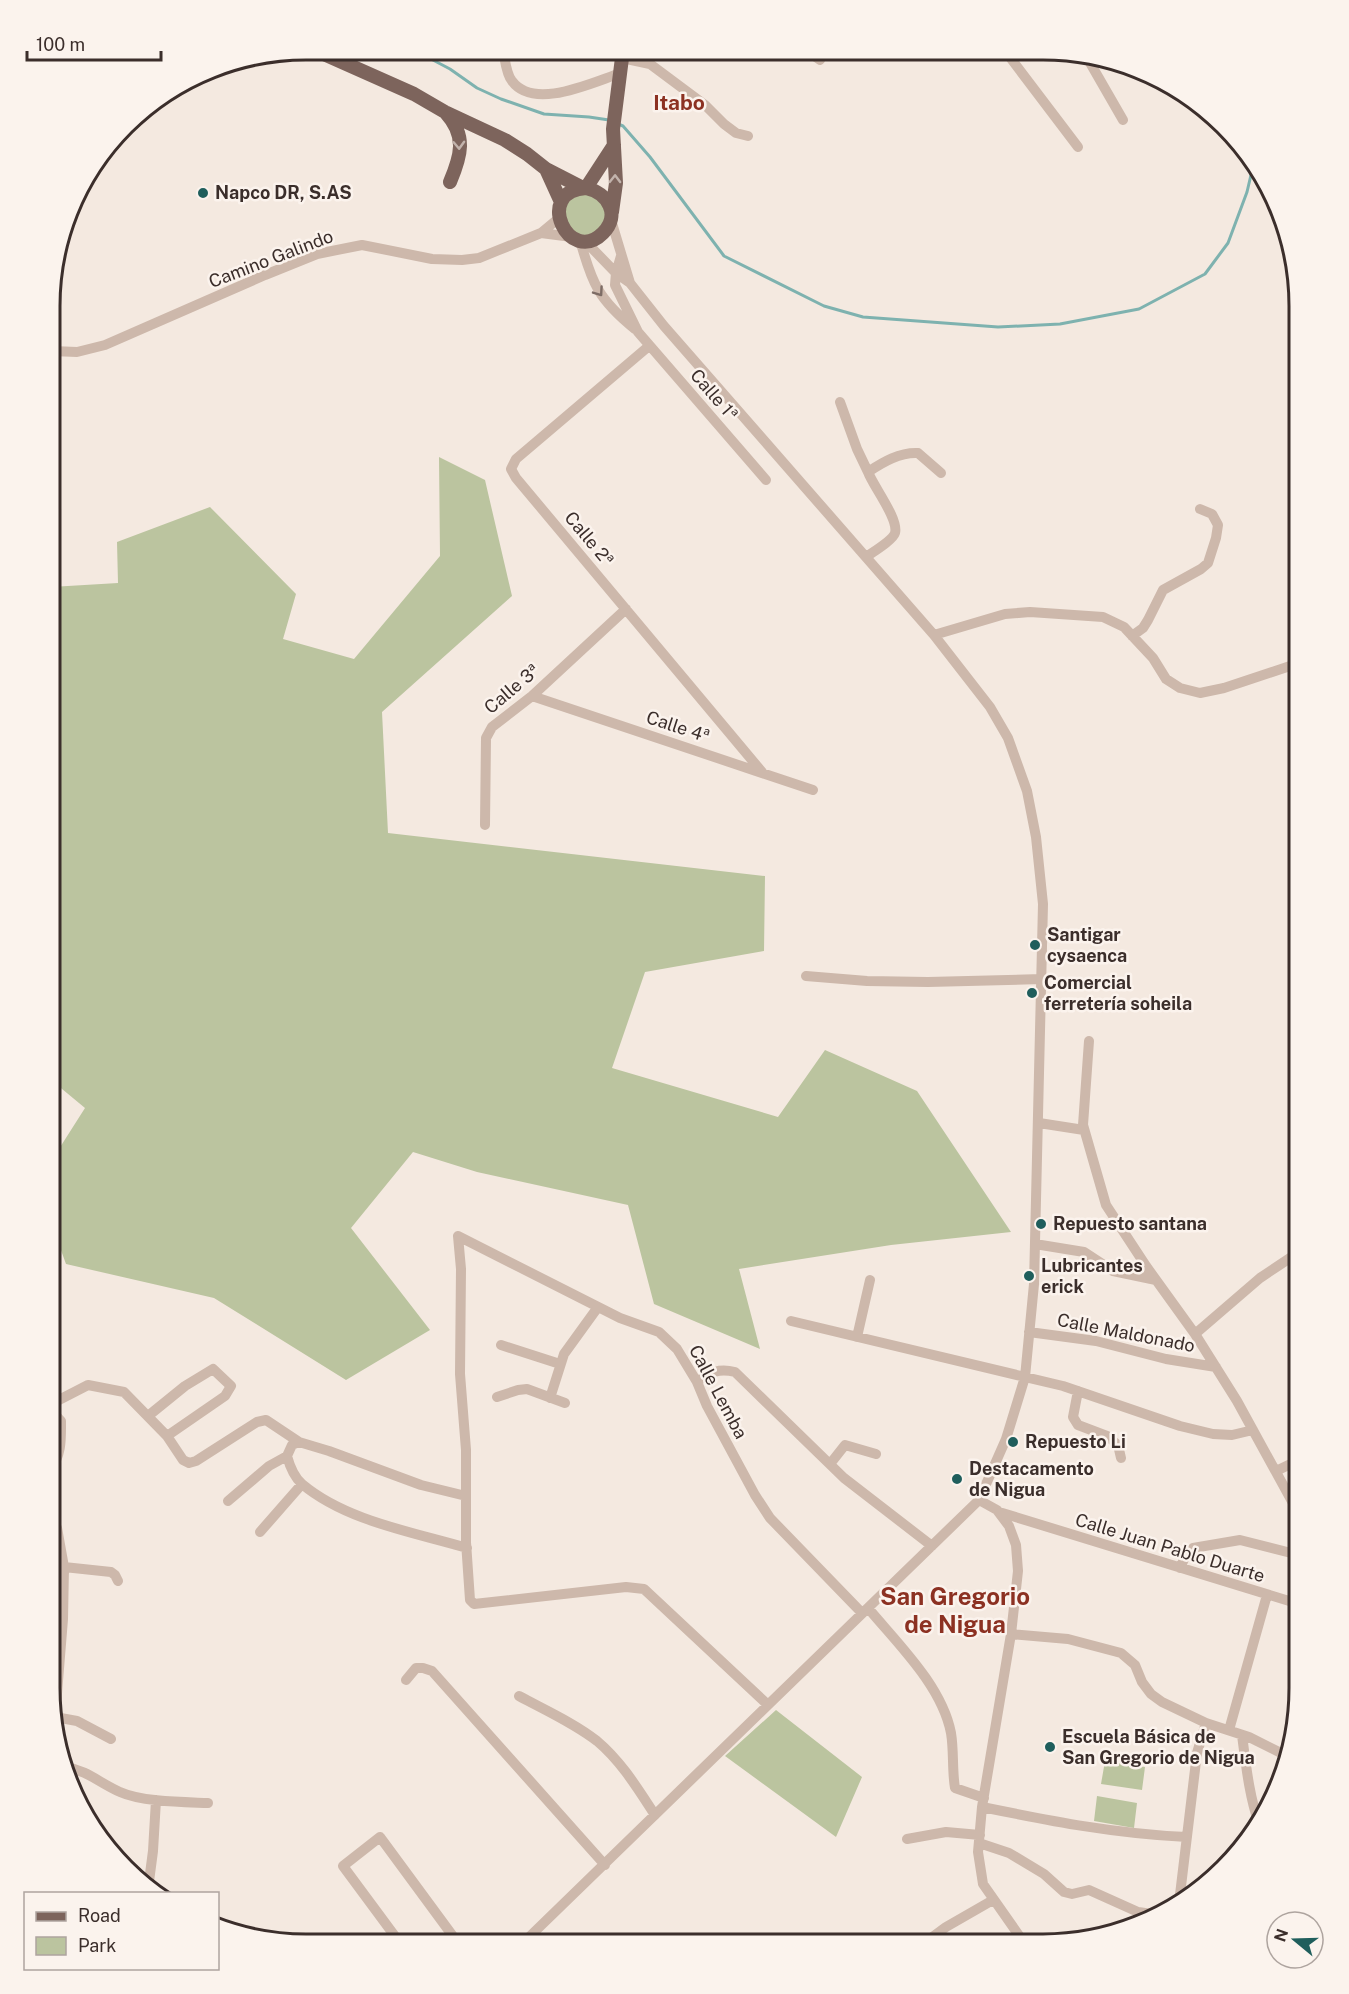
<svg xmlns="http://www.w3.org/2000/svg" width="1349" height="1994" font-family="'Public Sans',sans-serif">
<rect width="100%" height="100%" fill="#f4e9e0"/>
<path fill="#bbc49f" d="M577 193 600 196 608 218 594 236 573 234 562 209Z
M439 457 485 480 512 596 382 712 388 833 765 876 764 951 645 972 612 1068 778 1117 825 1050 917 1091 1011 1232 891 1245 739 1269 760 1349 654 1304 628 1205 477 1172 413 1152 351 1228 430 1330 346 1380 214 1298 66 1264 50 1220V1163L85 1108 50 1079 51 587 118 583 117 542 210 507 296 594 283 639 354 659 440 556Z
M776 1710 862 1777 836 1837 725 1756Z
M1105 1761 1145 1767 1142 1790 1101 1784Z
M1097 1796 1137 1803 1134 1828 1094 1821Z"/>
<g fill="none" stroke-linecap="round" stroke-linejoin="round">
<path stroke="#7eb2af" stroke-width="3" d="M414 50 450 69 477 88 501 99 544 114 589 117 609 120
M618 124 623 126 650 157 724 256 824 306 863 317 998 327 1060 324 1139 309 1205 274 1228 243 1247 192 1254 162"/>
<path stroke="#cdb8ab" stroke-width="10" d="M503 50C505 59 506 74 512 81 534 111 593 82 621 73
M807 51 820 60
M1006 52 1078 147
M1085 54 1123 120
M622 58 650 64 705 105 724 124 736 133 748 136
M611 220 630 283
M541 233 572 237
M580 240C592 284 599 300 635 329
M621 256 616 273 615 285 638 332 766 480
M649 346 516 459 511 469 516 478 762 772
M52 351 77 352 105 345 265 275 317 254 362 245 432 259 462 260 479 258 541 233 559 218
M840 402 857 449 868 472
M866 557C873 552 893 540 895 533 899 519 873 486 868 472 883 462 900 452 918 453L941 473
M934 635 1005 614 1030 612 1103 617 1124 627 1153 658 1166 679 1180 688 1200 693 1224 688 1299 663
M1132 636 1143 628 1148 620 1163 590 1201 569 1208 563 1216 538 1218 525 1212 514 1200 509
M532 696 813 790
M485 825 486 738 492 727 532 696 626 609
M806 976 867 981 928 982 1042 979
M1089 1041 1083 1125 1106 1205 1146 1266 1195 1334 1237 1401 1299 1514
M1039 1123 1084 1130
M458 1236 461 1269 460 1374 466 1450V1542L470 1600 474 1604 626 1587 644 1589 767 1704
M458 1236 620 1318 659 1332 677 1349 697 1382 707 1406 755 1495 770 1518 862 1613
M1035 1244 1084 1252 1113 1271 1156 1280
M791 1321 1063 1386 1180 1426 1213 1434 1232 1435 1253 1430
M1029 1332 1096 1341 1166 1359 1216 1367
M1195 1334 1260 1278 1299 1252
M857 1337 870 1280
M501 1345 560 1364
M697 1382C710 1372 719 1368 735 1372L844 1478 932 1546
M1078 1391 1073 1417 1078 1425 1107 1436 1118 1445 1121 1458
M497 1397 518 1390 527 1389 565 1403
M550 1398 564 1354 598 1307
M148 1416 185 1386 213 1369 231 1386 225 1396 167 1436
M830 1464 845 1445 876 1454
M50 1470C62 1455 61 1439 61 1421L51 1410 53 1403 88 1385 124 1392 167 1436 183 1460 189 1463 196 1461 257 1422 266 1420 299 1442
M1276 1471 1299 1460
M466 1496 421 1485 329 1451 299 1442 292 1445 287 1456C290 1467 294 1477 302 1484 346 1521 413 1532 467 1548
M979 1500 997 1510 1009 1526 1016 1545 1018 1571 1011 1634 982 1807 978 1852 983 1884 1025 1944
M228 1501 269 1466 287 1456
M999 1512 1299 1604
M260 1532 302 1484
M64 1567 111 1572 115 1575 118 1581
M1180 1568 1186 1555 1193 1548 1240 1540 1299 1555
M50 1576 64 1573
M868 1608C898 1644 942 1686 951 1733 954 1751 952 1771 955 1788L984 1798
M1011 1634 1068 1639 1121 1653 1135 1665 1142 1682 1151 1694 1162 1702 1206 1723 1249 1737 1289 1757
M406 1680 416 1668H423L432 1671 605 1865
M519 1696C545 1710 574 1723 597 1741 621 1761 638 1789 655 1815
M55 1717 77 1721 111 1739
M55 1718 63 1619 64 1567 57 1528
M1229 1730 1267 1595
M1242 1735C1246 1765 1249 1795 1259 1824
M65 1767C87 1770 101 1784 120 1792 142 1802 184 1802 208 1803
M982 1807C1051 1821 1116 1834 1187 1837
M907 1839 946 1832 980 1835
M979 1843 1009 1853 1044 1874 1064 1892 1072 1894 1089 1890 1138 1912 1159 1915
M103 1845 105 1843
M148 1889 153 1851 156 1800
M1179 1903 1197 1753 1206 1723
M400 1943 343 1866 380 1837 458 1943
M523 1943 979 1500 1006 1439 1025 1377 1034 1284 1043 904 1036 837 1027 791 1008 738 990 707 934 635 664 326 630 283 616 273 585 241
M923 1944 946 1927 993 1900"/>
<path stroke="#7d645c" stroke-width="14" d="M315 50 414 94 445 112 505 140 527 154 546 169 583 188
M446 113C467 136 461 156 450 182
M546 169 561 202
M586 188C608 193 621 215 603 233 569 267 533 191 586 188L614 145
M612 212 616 183 613 129 623 50"/>
</g>
<defs><path id="oneway-chevron" d="M-2-3.5L2.5 0L-2 3.5" fill="none" stroke-width="1.6" stroke-linecap="round" stroke-linejoin="round" transform="scale(1.5)"/></defs>
<g stroke="#c2b3ac">
<use href="#oneway-chevron" transform="translate(459 145) rotate(88)"/>
<use href="#oneway-chevron" transform="translate(615 179) rotate(-89)"/>
</g>
<use stroke="#7d6c65" href="#oneway-chevron" transform="translate(599 292) rotate(55)"/>
<g fill="#1f5e5c" stroke="#fbf3ed" stroke-width="2">
<circle cx="203" cy="193" r="6"/>
<circle cx="1035" cy="945" r="6"/>
<circle cx="1032" cy="993" r="6"/>
<circle cx="1041" cy="1224" r="6"/>
<circle cx="1029" cy="1276" r="6"/>
<circle cx="1013" cy="1442" r="6"/>
<circle cx="957" cy="1479" r="6"/>
<circle cx="1050" cy="1747" r="6"/>
</g>
<g text-anchor="middle" stroke-width="5" stroke-linejoin="round" paint-order="stroke">
<g font-size="18" font-weight="bold" fill="#3b2e2b" stroke="#fbf3ed" text-anchor="start">
<text x="215" y="199">Napco DR, S.AS</text>
<text x="1047" y="941">Santigar<tspan x="1047" dy="21">cysaenca</tspan></text>
<text x="1044" y="989">Comercial<tspan x="1044" dy="21">ferretería soheila</tspan></text>
<text x="1053" y="1230">Repuesto santana</text>
<text x="1041" y="1272">Lubricantes<tspan x="1041" dy="21">erick</tspan></text>
<text x="1025" y="1448">Repuesto Li</text>
<text x="969" y="1475">Destacamento<tspan x="969" dy="21">de Nigua</tspan></text>
<text x="1062" y="1743">Escuela Básica de<tspan x="1062" dy="21">San Gregorio de Nigua</tspan></text>
</g>
<g font-size="18" fill="#3b2e2b" stroke="#fbf3ed">
<text transform="translate(271 259) rotate(-21)" y="6">Camino Galindo</text>
<text transform="translate(714 395) rotate(49)" y="6">Calle 1ª</text>
<text transform="translate(589 539) rotate(50)" y="6">Calle 2ª</text>
<text transform="translate(512 689) rotate(-40)" y="6">Calle 3ª</text>
<text transform="translate(678 727) rotate(18)" y="6">Calle 4ª</text>
<text transform="translate(1126 1333) rotate(11)" y="6">Calle Maldonado</text>
<text transform="translate(718 1392) rotate(62)" y="6">Calle Lemba</text>
<text transform="translate(1170 1548) rotate(17)" y="6">Calle Juan Pablo Duarte</text>
</g>
<g font-size="21" font-weight="bold" fill="#8c3122" stroke="#fbf3ed">
<text x="679" y="110">Itabo</text>
</g>
<g font-size="24" font-weight="bold" fill="#8c3122" stroke="#fbf3ed">
<text x="955" y="1605">San Gregorio<tspan x="955" dy="28">de Nigua</tspan></text>
</g>
</g>
<path d="M0 0H1349V1994H0ZM306 60H1043A246 246 0 0 1 1289 306V1688A246 246 0 0 1 1043 1934H306A246 246 0 0 1 60 1688V306A246 246 0 0 1 306 60Z" fill="#fbf3ed" fill-rule="evenodd"/>
<path fill="none" stroke="#3b2e2b" stroke-width="3" d="M306 60H1043A246 246 0 0 1 1289 306V1688A246 246 0 0 1 1043 1934H306A246 246 0 0 1 60 1688V306A246 246 0 0 1 306 60Z"/>
<rect x="24" y="1892" width="195" height="78" fill="#fbf3ed" stroke="#aea49f" stroke-width="1.5"/>
<rect x="36" y="1912" width="30" height="9" fill="#7d645c" stroke="#aea49f" stroke-width="1.5"/>
<text x="78" y="1922" font-size="18" fill="#3b2e2b">Road</text>
<rect x="36" y="1937" width="30" height="18" fill="#bbc49f" stroke="#aea49f" stroke-width="1.5"/>
<text x="78" y="1952" font-size="18" fill="#3b2e2b">Park</text>
<g transform="translate(1295 1940) rotate(289)"><circle r="28" fill="#fbf3ed" stroke="#aea49f" stroke-width="1.5"/>
<path d="M0-4.5L10 22L0 15L-10 22Z" fill="#1f5e5c"/>
<text y="-9" font-size="16" font-weight="bold" text-anchor="middle" fill="#3b2e2b">N</text>
</g>
<path d="M27 51v9h134v-9" fill="none" stroke="#3b2e2b" stroke-width="3"/>
<text x="36" y="51" font-size="18" fill="#3b2e2b" stroke="#fbf3ed" stroke-width="4.5" paint-order="stroke">100 m</text>
</svg>
